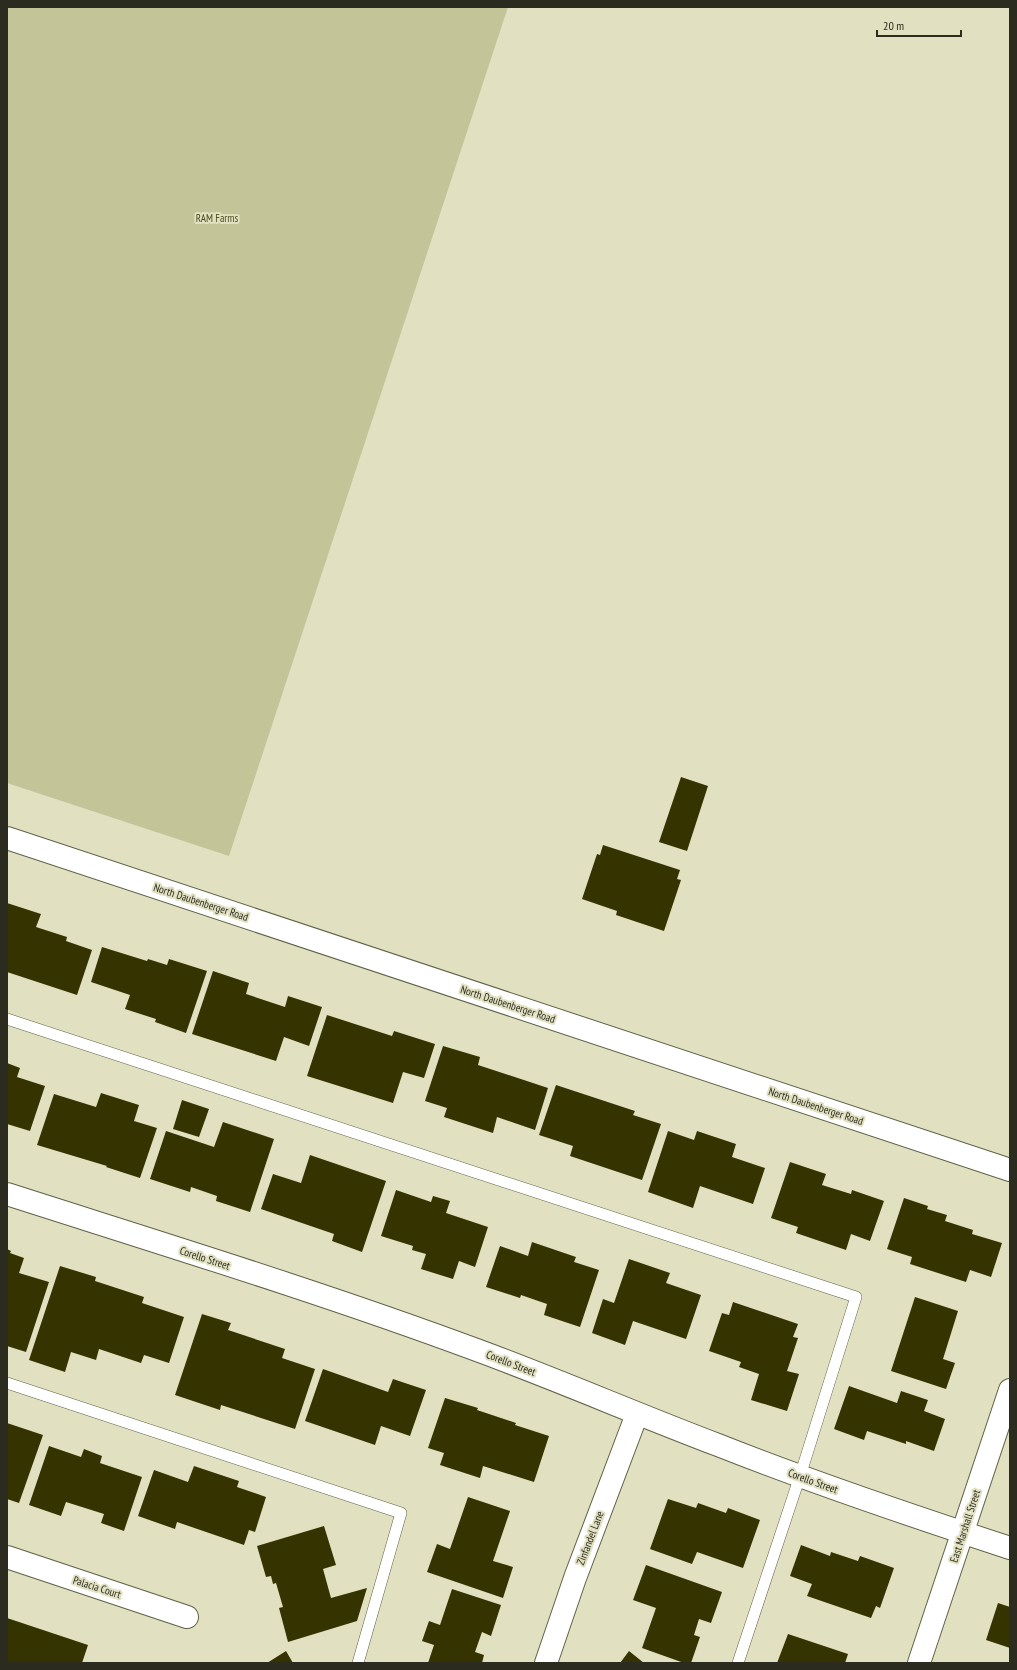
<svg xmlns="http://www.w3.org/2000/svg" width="1017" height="1670" font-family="'PT Sans Narrow',sans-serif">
<rect width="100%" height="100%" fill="#e1e1c2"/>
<path fill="#c3c497" d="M7 7H508L229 856 7 783Z"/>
<path fill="#353400" d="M681 777 708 786 687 851 659 842Z
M603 845 680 870 677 879 681 880 664 931 616 915 617 911 582 899 597 854 600 855Z
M7 903 41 914 36 927 67 937 66 941 92 950 77 995 7 972Z
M102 947 147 961 148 959 167 965 169 959 207 971 186 1033 155 1022 156 1019 125 1009 130 995 91 982Z
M213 971 249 983 246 994 285 1007 288 996 322 1007 309 1046 284 1037 276 1061 192 1034Z
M327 1015 392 1036 394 1031 435 1044 424 1078 403 1072 393 1103 307 1076Z
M443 1046 480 1057 478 1065 548 1088 535 1130 497 1117 493 1133 444 1117 447 1108 425 1101Z
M7 1063 20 1068 17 1077 45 1086 30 1131 7 1124Z
M556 1085 635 1111 633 1115 661 1124 642 1180 570 1156 573 1146 539 1135Z
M101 1093 139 1105 134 1121 157 1128 140 1178 106 1167 107 1166 37 1145 54 1094 96 1107Z
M182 1100 209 1109 199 1137 173 1129Z
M223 1122 274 1139 250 1212 216 1201 217 1196 191 1187 190 1192 150 1179 166 1131 214 1147Z
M668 1131 694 1140 697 1131 736 1144 732 1157 765 1168 753 1204 700 1186 693 1208 648 1192Z
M310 1155 386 1181 362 1252 332 1241 334 1234 261 1209 273 1174 301 1183Z
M790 1162 826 1174 822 1185 851 1194 852 1190 884 1201 870 1241 851 1234 846 1250 796 1233 798 1227 771 1218Z
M396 1190 431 1202 433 1196 450 1201 446 1213 488 1227 475 1267 459 1261 453 1279 421 1269 426 1254 412 1250 413 1246 381 1236Z
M904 1198 928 1206 927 1209 947 1215 945 1221 973 1230 972 1234 1002 1243 991 1277 970 1270 966 1282 910 1264 912 1257 887 1249Z
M532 1242 576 1257 574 1262 599 1270 580 1327 544 1315 547 1304 521 1295 520 1298 486 1287 500 1246 528 1256Z
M7 1249 11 1251 10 1253 24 1258 19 1273 49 1282 26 1352 7 1346Z
M629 1259 670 1273 666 1283 701 1295 686 1339 633 1321 625 1345 592 1333 603 1299 614 1303Z
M60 1266 96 1277 95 1281 144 1297 142 1303 184 1317 169 1363 144 1355 141 1363 99 1349 96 1360 71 1352 65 1372 29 1360Z
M915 1297 958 1311 943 1359 955 1363 946 1389 891 1371Z
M733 1302 798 1324 793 1337 798 1338 787 1371 799 1374 787 1411 751 1400 759 1374 739 1367 741 1362 709 1351 722 1313 729 1315Z
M202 1314 231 1323 228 1330 285 1349 282 1358 315 1369 295 1429 221 1405 220 1410 175 1395Z
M323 1369 388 1392 393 1379 426 1390 410 1436 381 1426 375 1445 305 1421Z
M849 1386 897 1403 901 1391 928 1400 924 1411 945 1419 934 1451 906 1441V1444L867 1431 864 1440 834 1429Z
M445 1398 478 1408 477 1410 516 1423 515 1425 549 1436 534 1482 483 1466 480 1478 440 1465 444 1453 428 1448Z
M7 1423 43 1435 19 1503 7 1499Z
M49 1446 81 1457 84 1449 102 1456 100 1463 142 1477 124 1531 101 1523 104 1514 66 1502 61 1516 29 1505Z
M194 1466 239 1481 237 1487 266 1497 255 1532 249 1530 244 1545 177 1522 175 1529 138 1516 154 1470 188 1482Z
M468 1497 510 1511 493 1561 513 1567 503 1598 427 1572 437 1544 450 1549Z
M668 1499 696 1508 698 1503 726 1513 728 1508 760 1520 743 1568 697 1552 692 1564 650 1549Z
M324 1526 336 1565 323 1569 331 1598 367 1588 357 1621 288 1642 279 1608 283 1607 276 1583 273 1584 271 1576 266 1577 257 1546Z
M801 1545 830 1556 831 1552 858 1561 860 1556 894 1568 880 1608 876 1606 871 1618 807 1596 812 1584 790 1576Z
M646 1565 722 1592 711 1623 699 1619 694 1635 700 1637 691 1663H684L642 1648 656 1608 633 1600Z
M452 1589 501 1605 491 1636 482 1632 475 1652 484 1655 482 1663H428L434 1645 422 1641 429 1621 440 1625Z
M998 1603 1010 1607V1648L986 1640Z
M7 1618 88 1645 82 1663H7Z
M788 1634 848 1654 845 1663H777Z
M286 1651 293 1663H267Z
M629 1651 644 1663H620Z"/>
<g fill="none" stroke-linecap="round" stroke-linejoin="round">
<defs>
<path id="service" d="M7 1019 856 1297 800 1476 738 1663
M7 1383 401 1513 358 1663"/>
<path id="minor" d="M7 1194C163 1244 320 1292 474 1349 556 1379 636 1414 718 1445 814 1483 912 1516 1010 1548
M7 1557 187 1617
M546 1663 575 1578 637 1414
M919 1663 1010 1390"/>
<path id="tertiary" d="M7 838 1010 1170"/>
</defs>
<use href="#service" stroke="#616146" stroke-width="12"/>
<use href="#minor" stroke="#616146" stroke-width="24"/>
<use href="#tertiary" stroke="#616146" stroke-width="24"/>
<use href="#service" stroke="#fff" stroke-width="11"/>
<use href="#minor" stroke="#fff" stroke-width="22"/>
<use href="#tertiary" stroke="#fff" stroke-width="22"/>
</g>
<g text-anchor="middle" stroke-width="4" stroke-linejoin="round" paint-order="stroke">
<g font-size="11" fill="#4d4c19" stroke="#e1e1c2">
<text x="217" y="222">RAM Farms</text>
</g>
<g font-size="11" fill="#2b2b20" stroke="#e1e1c2">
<text transform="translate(201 902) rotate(18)" y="4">North Daubenberger Road</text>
<text transform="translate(508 1004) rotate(18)" y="4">North Daubenberger Road</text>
<text transform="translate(816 1106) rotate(18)" y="4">North Daubenberger Road</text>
<text transform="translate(205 1258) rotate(18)" y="4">Corello Street</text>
<text transform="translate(511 1363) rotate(21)" y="4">Corello Street</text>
<text transform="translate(813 1481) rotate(20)" y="4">Corello Street</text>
<text transform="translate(965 1526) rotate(-72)" y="4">East Marshall Street</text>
<text transform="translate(590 1538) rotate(-69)" y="4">Zinfandel Lane</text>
<text transform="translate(97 1587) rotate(18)" y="4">Palacia Court</text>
</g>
</g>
<rect width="1017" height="1670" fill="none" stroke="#2b2b20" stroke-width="16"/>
<path d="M877 30v6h84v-6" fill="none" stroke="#2b2b20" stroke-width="2"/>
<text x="883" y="30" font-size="12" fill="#2b2b20" stroke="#e1e1c2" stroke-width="3" paint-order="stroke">20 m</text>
</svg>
